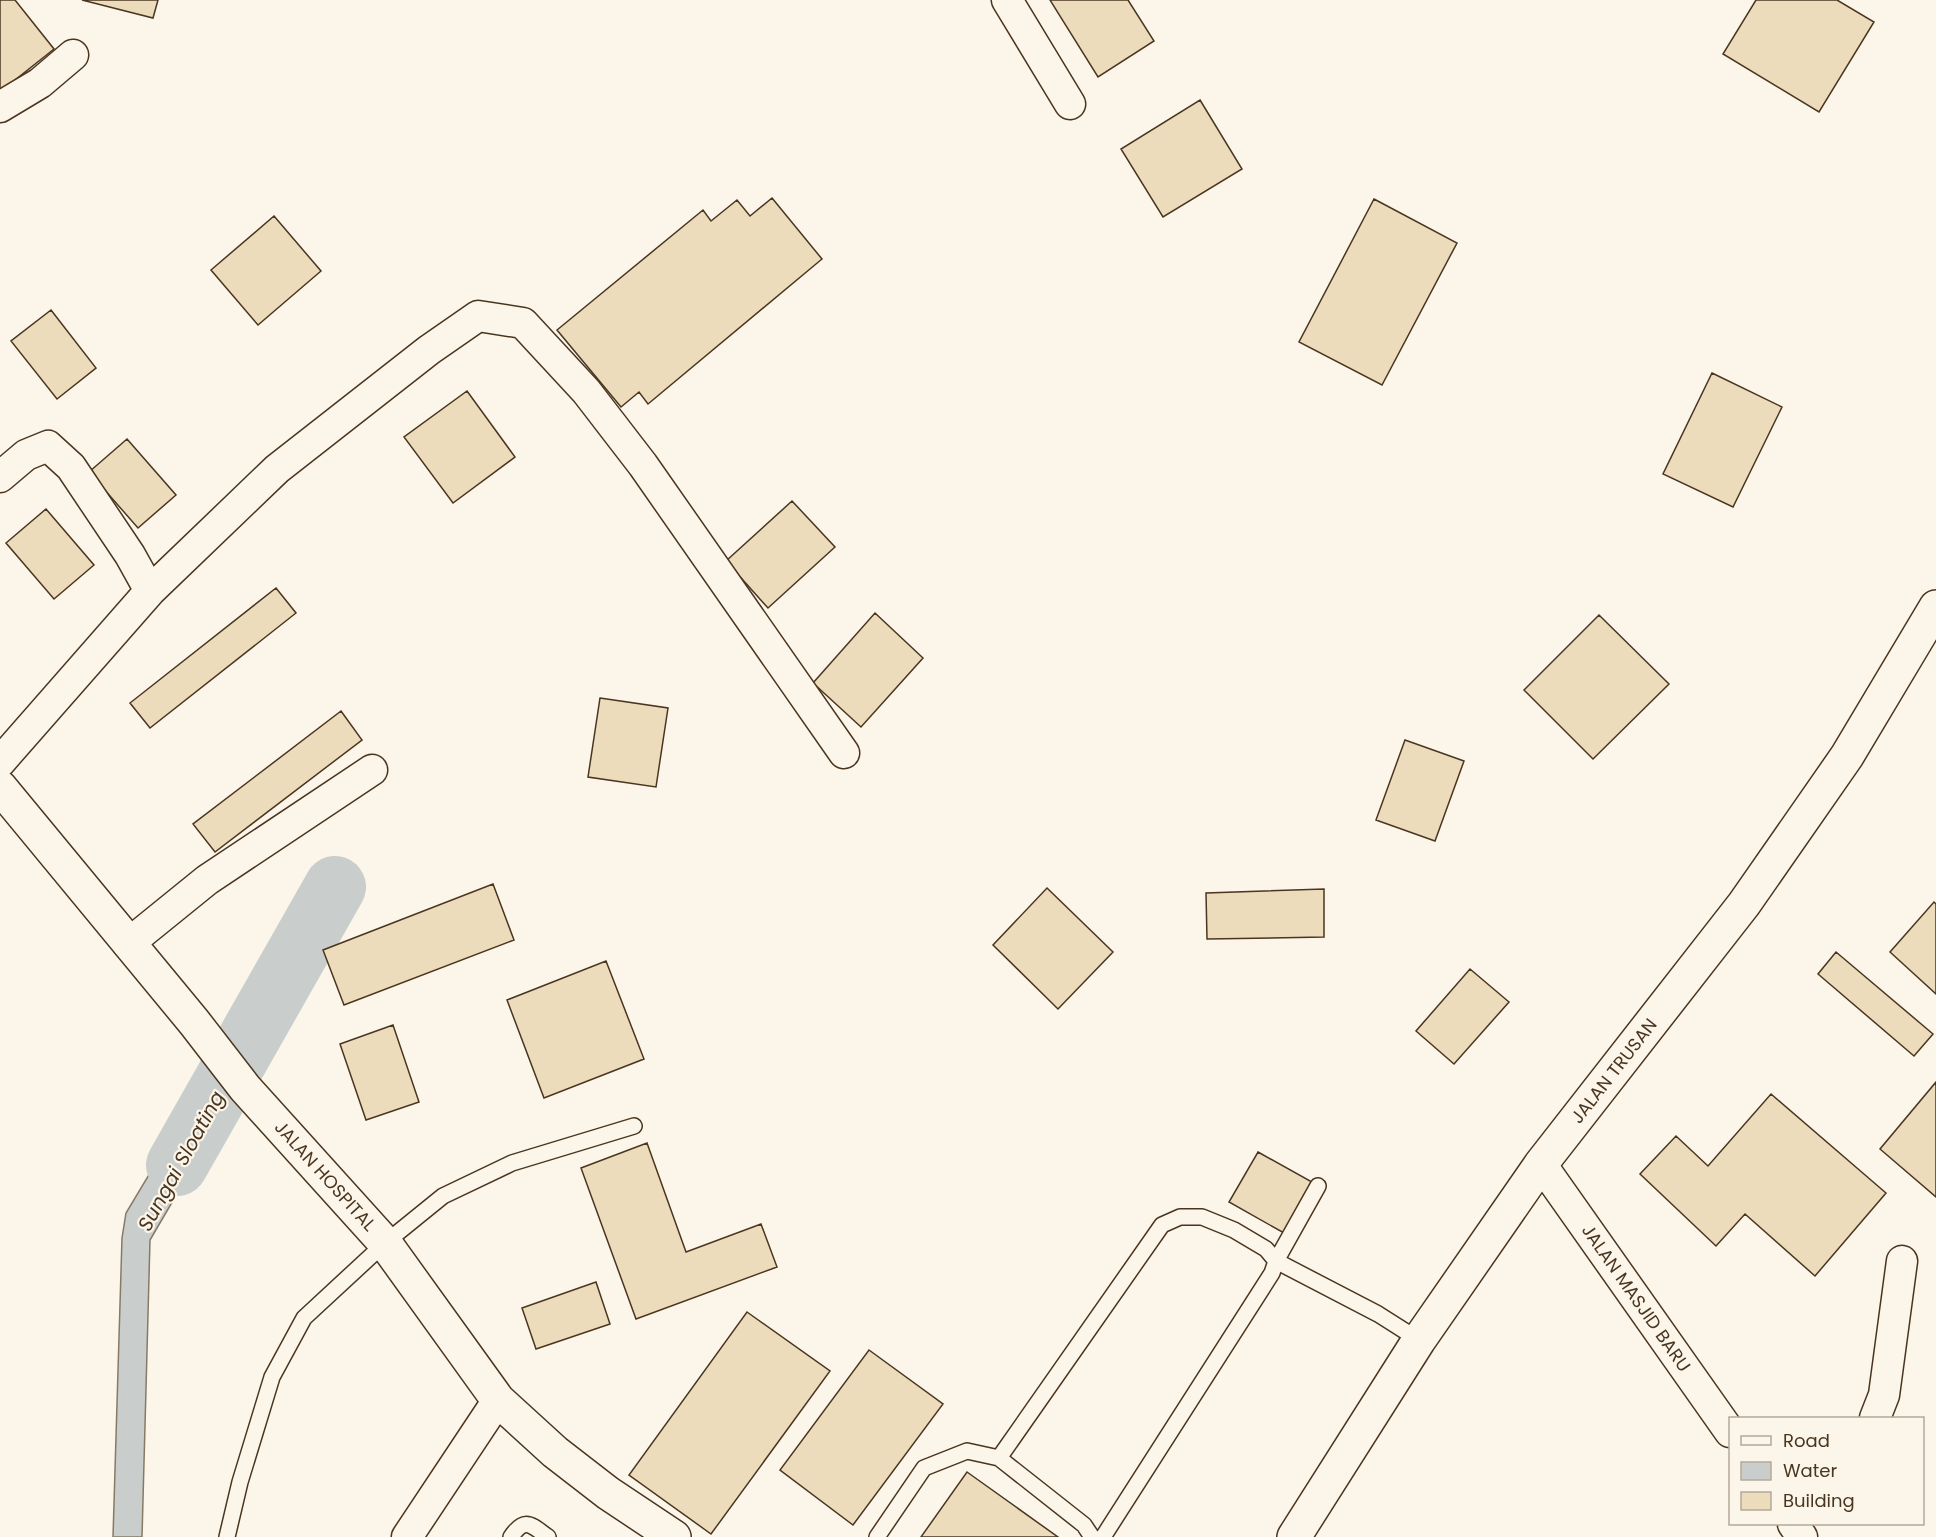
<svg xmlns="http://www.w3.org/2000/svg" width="1936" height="1537" font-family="Poppins,sans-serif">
<rect width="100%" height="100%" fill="#fbf6e9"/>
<path fill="#c9cecd" stroke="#887966" stroke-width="1.5" d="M207 1078 230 1103 150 1240 142 1537H113L122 1238 126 1213Z"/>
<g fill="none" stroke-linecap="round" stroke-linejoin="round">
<path stroke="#c9cecd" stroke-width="62" d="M177 1165 335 887"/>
</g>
<path fill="#ecdcbc" stroke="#4a3520" stroke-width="1.5" d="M0 0H15L54 49 0 92Z
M82 0H158L153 18Z
M1050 0H1128L1154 41 1098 77Z
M1756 0H1837L1874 22 1819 112 1723 54Z
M1200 100 1242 169 1163 217 1121 149Z
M772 198 822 259 648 404 639 392 621 407 557 330 703 210 711 221 737 200 750 216Z
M1374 199 1457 243 1382 385 1299 342Z
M274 216 321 271 258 325 211 270Z
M51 310 96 368 57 399 11 341Z
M1712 373 1782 407 1733 507 1663 474Z
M467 391 515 457 453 503 404 437Z
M127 439 176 495 138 528 89 472Z
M792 501 835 547 768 608 726 561Z
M46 509 94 565 54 599 6 543Z
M276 588 296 613 150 728 130 703Z
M875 613 923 658 861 727 813 683Z
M1599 615 1669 684 1593 759 1524 690Z
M600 698 668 708 656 787 588 777Z
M341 711 362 740 215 852 193 824Z
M1405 740 1464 761 1435 841 1376 820Z
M493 884 514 940 344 1005 323 950Z
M1047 888 1113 952 1058 1009 993 945Z
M1324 889V937L1207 939 1206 893Z
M1934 902 1936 904V994L1890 952Z
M1836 952 1933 1034 1914 1056 1818 974Z
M606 961 644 1059 544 1098 507 1000Z
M1470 969 1509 1002 1454 1064 1416 1031Z
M393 1025 419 1102 366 1120 340 1044Z
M1936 1082V1197L1880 1149Z
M1771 1094 1886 1193 1815 1276 1745 1214 1716 1246 1640 1174 1676 1136 1708 1166Z
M647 1143 686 1252 761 1224 777 1267 636 1319 581 1168Z
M1258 1152 1312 1182 1284 1233 1229 1202Z
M596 1282 610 1324 536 1349 522 1308Z
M747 1312 830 1371 711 1534 629 1475Z
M869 1350 943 1404 853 1525 780 1470Z
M967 1472 1058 1537H921Z"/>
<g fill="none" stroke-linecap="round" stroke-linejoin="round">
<defs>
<path id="lane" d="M1318 1186 1276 1261 1378 1314 1419 1340
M999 1458 1162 1225 1180 1217H1202L1234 1230 1266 1249 1276 1261 1272 1273 1103 1537
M227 1537 240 1482 272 1377 304 1318 385 1243 443 1196 512 1163 634 1126
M511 1537C525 1516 531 1525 548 1537
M877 1537 924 1468 967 1451 999 1458 1084 1525 1092 1537"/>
<path id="street" d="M1007 0 1070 104
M0 107 40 83 73 55
M0 477 26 455 48 446 71 467 130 555 150 591
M0 762 150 591 277 469 429 350 478 316 523 323 586 391 643 465 844 753
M128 944 207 880 372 770
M1541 1164 1730 1432
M1875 1418 1884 1395 1902 1261
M1793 1524 1802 1537
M407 1537 498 1400"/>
<path id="secondary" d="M0 787 194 1022 245 1088 385 1243 498 1400 555 1452 608 1493 674 1537"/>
<path id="primary" d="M1294 1537 1419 1340 1541 1164 1744 904 1847 756 1936 607"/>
</defs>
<use href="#lane" stroke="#4a3520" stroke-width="18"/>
<use href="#street" stroke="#4a3520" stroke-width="33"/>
<use href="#secondary" stroke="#4a3520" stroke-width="36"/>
<use href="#primary" stroke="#4a3520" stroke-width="36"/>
<use href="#lane" stroke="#fbf6e9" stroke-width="15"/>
<use href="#street" stroke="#fbf6e9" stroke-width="30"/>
<use href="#secondary" stroke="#fbf6e9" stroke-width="33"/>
<use href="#primary" stroke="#fbf6e9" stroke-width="33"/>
</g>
<g text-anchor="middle" stroke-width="4.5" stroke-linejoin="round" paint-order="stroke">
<g font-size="18" fill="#4a3520" stroke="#fbf6e9">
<text transform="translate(1614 1071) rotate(-52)" y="6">JALAN TRUSAN</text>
<text transform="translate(325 1176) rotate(48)" y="6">JALAN HOSPITAL</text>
<text transform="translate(1636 1298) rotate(55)" y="6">JALAN MASJID BARU</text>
</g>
<g font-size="20" font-style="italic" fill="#4a3520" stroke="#fbf6e9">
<text transform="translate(181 1161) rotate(-61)" y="7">Sungai Sloating</text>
</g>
</g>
<rect x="1729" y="1417" width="195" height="108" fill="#fbf6e9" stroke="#b4a999" stroke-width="1.5"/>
<rect x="1741" y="1436" width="30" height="9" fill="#fbf6e9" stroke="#b4a999" stroke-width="1.5"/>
<text x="1783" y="1447" font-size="18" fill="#4a3520">Road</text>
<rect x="1741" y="1462" width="30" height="18" fill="#c9cecd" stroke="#b4a999" stroke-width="1.5"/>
<text x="1783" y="1477" font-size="18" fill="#4a3520">Water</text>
<rect x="1741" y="1492" width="30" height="18" fill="#ecdcbc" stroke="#b4a999" stroke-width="1.5"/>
<text x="1783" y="1507" font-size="18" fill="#4a3520">Building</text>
</svg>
